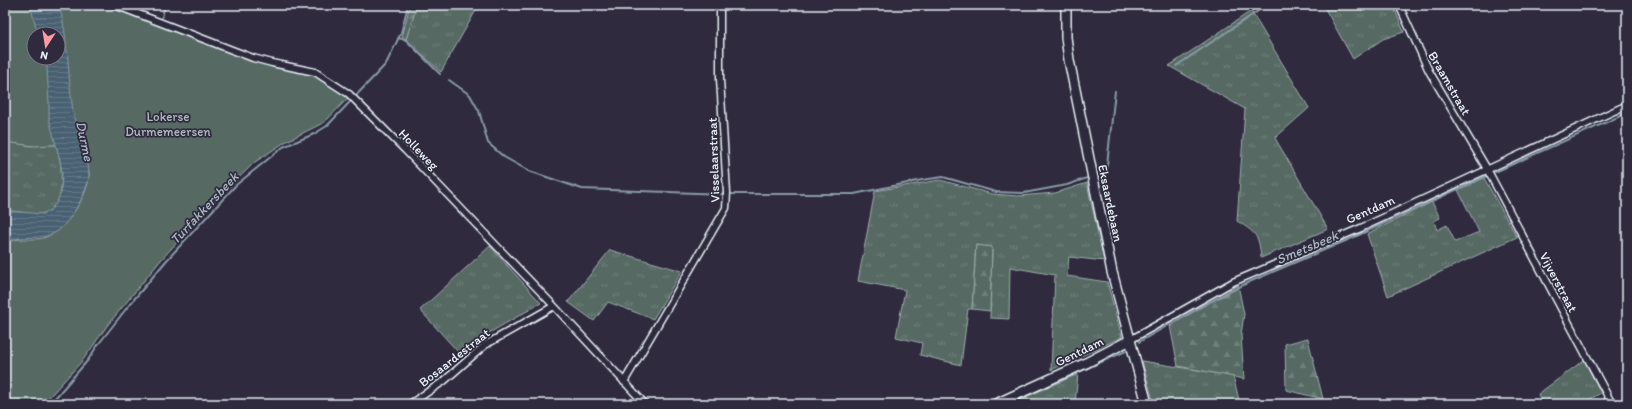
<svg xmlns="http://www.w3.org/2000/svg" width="1632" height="409" font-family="Itim,sans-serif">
<defs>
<pattern id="grass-tufts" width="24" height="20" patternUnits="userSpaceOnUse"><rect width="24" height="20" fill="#566a64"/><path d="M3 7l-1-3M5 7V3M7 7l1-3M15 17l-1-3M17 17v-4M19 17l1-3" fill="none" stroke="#6e807b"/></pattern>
<pattern id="forest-firs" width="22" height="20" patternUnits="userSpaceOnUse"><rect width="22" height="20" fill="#566a64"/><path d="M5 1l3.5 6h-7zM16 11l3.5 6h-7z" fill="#6e807b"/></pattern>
<pattern id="water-rules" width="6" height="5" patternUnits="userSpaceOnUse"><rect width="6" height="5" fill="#496172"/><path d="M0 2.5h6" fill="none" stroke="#637887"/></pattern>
</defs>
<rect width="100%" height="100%" fill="#2f2a3d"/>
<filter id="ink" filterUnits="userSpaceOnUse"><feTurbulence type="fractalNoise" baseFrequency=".025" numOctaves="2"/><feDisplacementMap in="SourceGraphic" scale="8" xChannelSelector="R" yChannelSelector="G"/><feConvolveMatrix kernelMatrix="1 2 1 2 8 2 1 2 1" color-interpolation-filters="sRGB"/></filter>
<g filter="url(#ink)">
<path fill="url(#grass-tufts)" stroke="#9faeae" d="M5 5 34 34V58L60 160C62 177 65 208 44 213 35 216 19 211 9 211L5 213Z
M417 5H479L441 72 406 39Z
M1323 5H1393L1404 32 1383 39 1353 59Z
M1251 11 1309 108 1275 138 1328 229 1261 258C1259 235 1256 233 1237 221L1245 109 1169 66Z
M1484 178 1517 237 1388 296 1367 234 1432 202 1440 218 1434 221 1437 230 1447 225 1455 242 1479 232 1458 190Z
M940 180 992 194 1018 196 1055 193 1087 183 1104 261 1069 257 1067 276 1107 282 1122 337 1051 370 1055 275 1010 267 1009 319 990 318 992 248 976 245 972 309H968L961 365 920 355 922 343 896 337 905 290 858 281 875 191Z
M490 246 541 303 477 340 460 354 420 310Z
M610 250 682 271 653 319 608 302 594 321 568 302Z
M1584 360 1601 393 1581 404H1542L1538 394Z
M1142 361 1233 376 1240 404H1154Z
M1078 374 1075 404H1010Z"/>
<path fill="url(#forest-firs)" stroke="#9faeae" d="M410 5H417L406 39 402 37Z
M861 5H928V9Z
M976 245 992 247 990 311 972 309Z
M1238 285 1244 314 1241 335 1244 379 1178 366 1170 326Z
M1308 338V339L1323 399 1286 390 1285 344Z"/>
<path fill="#566a64" stroke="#9faeae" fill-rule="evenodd" d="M5 5H108L188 37 259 63 316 76 336 88 348 98 325 122 285 142 255 162 213 203 161 260 107 326 83 360 43 404H5V244C17 235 33 242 46 237 66 229 90 194 89 173 88 163 84 153 82 143L34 146 5 142ZM34 34H58V58H34Z"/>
<path fill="url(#water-rules)" stroke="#899ba8" d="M30 5H59C70 43 67 83 75 122 79 139 89 157 89 175 88 191 72 219 59 230 43 243 20 232 5 244V213L9 211 43 214 50 210 55 205 61 193 62 173 60 160 49 119V104L47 68 45 58H58V34H38Z"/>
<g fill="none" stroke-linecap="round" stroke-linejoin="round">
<path stroke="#899ba8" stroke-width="2" d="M162 17 165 5
M398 38 406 40 440 74
M1176 66 1267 5
M449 80 470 95 479 111 488 143 504 157 529 171 582 189 725 194
M1495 172 1627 113
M1099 175 1106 174 1115 91
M732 194H854L922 180 943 177 996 192 1024 193 1067 185 1087 178
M1139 342 1200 307 1249 282 1350 239 1486 176
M50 404 88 360 97 346 126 309 166 261 236 185 283 147 314 134 327 126 386 64 401 33 408 5
M1007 404 1126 351"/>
<defs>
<path id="street" d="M115 5 253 58 272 63 315 72 349 94 405 150 554 306 645 404
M1399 5 1429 71 1487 169 1612 404
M1130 340 1233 282 1361 228 1627 105
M624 382 726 208 727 193 720 79V5
M410 404 444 381 485 345 554 306"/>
<path id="secondary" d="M1066 5V37L1069 60 1112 272 1147 404
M996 404 1086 363 1130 340"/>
</defs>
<use href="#street" stroke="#e8f1f8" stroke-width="9"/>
<use href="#secondary" stroke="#e8f1f8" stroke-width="12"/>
<use href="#street" stroke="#2f2a3d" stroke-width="6"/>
<use href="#secondary" stroke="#2f2a3d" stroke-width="9"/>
</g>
</g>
<g text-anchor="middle" stroke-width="3.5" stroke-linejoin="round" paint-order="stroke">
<g font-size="13" fill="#e8f1f8" stroke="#2f2a3d">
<text transform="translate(1450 83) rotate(60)" y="5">Braamstraat</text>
<text transform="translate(419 149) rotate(46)" y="5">Holleweg</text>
<text transform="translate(713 160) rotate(-92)" y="5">Visselaarstraat</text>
<text transform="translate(1111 203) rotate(78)" y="5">Eksaardebaan</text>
<text transform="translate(1370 209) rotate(-24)" y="5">Gentdam</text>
<text transform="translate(1559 282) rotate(62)" y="5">Vijverstraat</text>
<text transform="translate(1079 351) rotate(-26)" y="5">Gentdam</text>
<text transform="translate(454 357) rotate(-38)" y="5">Bosaardestraat</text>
</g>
<g font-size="13" fill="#aebbbd" stroke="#2f2a3d">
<text x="168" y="121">Lokerse<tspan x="168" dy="15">Durmemeersen</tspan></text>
</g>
<g font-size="14" font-style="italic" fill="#a8b7c2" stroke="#2f2a3d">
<text transform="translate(85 141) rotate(78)" y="5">Durme</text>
<text transform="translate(204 208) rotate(-47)" y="5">Turfakkersbeek</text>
<text transform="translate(1307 247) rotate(-23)" y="5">Smetsbeek</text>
</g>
</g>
<rect width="1632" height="409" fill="none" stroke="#2f2a3d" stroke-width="20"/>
<rect x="10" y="10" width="1612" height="389" fill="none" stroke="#e8f1f8" stroke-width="1.5" filter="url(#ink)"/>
<g transform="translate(46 46) rotate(192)"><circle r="19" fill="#2f2a3d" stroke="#797a88"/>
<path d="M0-3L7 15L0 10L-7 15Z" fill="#ff9aa2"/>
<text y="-6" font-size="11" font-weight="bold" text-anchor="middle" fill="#e8f1f8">N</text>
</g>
</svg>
